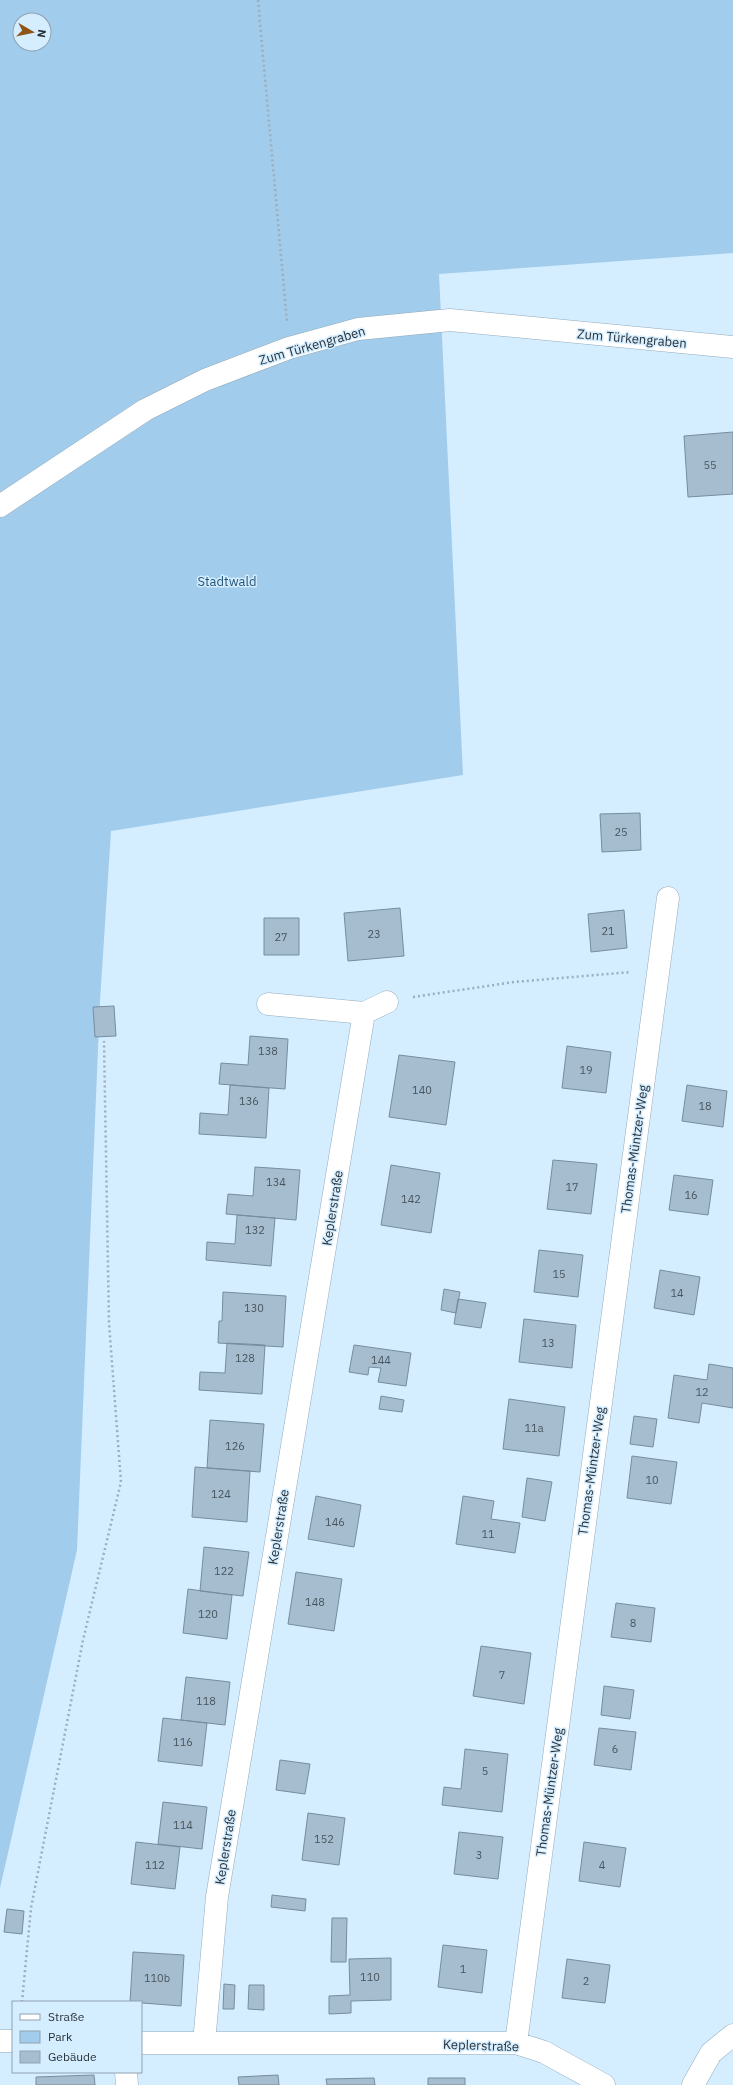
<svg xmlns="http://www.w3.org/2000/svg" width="733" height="2085" font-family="'IBM Plex Sans',sans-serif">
<rect width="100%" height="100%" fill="#d4edff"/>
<path fill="#a2cceb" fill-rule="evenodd" d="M0 0H733V253L439 274 463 775 111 831 100 1001 77 1550 0 1888ZM20 20H44V44H20Z"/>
<path fill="#a5bdcf" stroke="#768d9e" d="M733 432V494L688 497 684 436Z
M640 813 641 850 602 852 600 814Z
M400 908 404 956 348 961 344 913Z
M624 910 627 948 591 952 588 914Z
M264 918H299V955H264Z
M114 1006 116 1036 95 1037 93 1007Z
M250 1036 288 1039 285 1089 219 1084 221 1063 248 1065Z
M567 1046 611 1052 606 1093 562 1088Z
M399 1055 455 1062 446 1125 389 1117Z
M230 1085 269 1088 266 1138 199 1134 200 1113 228 1115Z
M687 1085 727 1091 723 1127 682 1121Z
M553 1160 597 1164 591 1214 547 1209Z
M391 1165 440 1173 431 1233 381 1225Z
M255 1167 300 1170 296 1220 226 1214 228 1194 253 1196Z
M674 1175 713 1180 708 1215 669 1210Z
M237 1215 275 1218 271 1266 206 1260 207 1242 235 1244Z
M539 1250 583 1255 578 1297 534 1292Z
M660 1270 700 1277 694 1315 654 1308Z
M444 1289 460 1292 456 1313 441 1310Z
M223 1292 286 1296 283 1347 218 1343 219 1321H222Z
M458 1299 486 1303 481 1328 454 1324Z
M524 1319 576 1325 572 1368 519 1362Z
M227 1343 265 1345 262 1394 199 1390 200 1372 225 1373Z
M354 1345 411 1353 406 1386 378 1382 381 1368 369 1367 368 1375 349 1372Z
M709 1364 733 1368V1408L702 1403 699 1423 668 1418 674 1375 707 1380Z
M381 1396 404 1400 402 1412 379 1409Z
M509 1399 565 1407 559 1456 503 1449Z
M634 1416 657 1419 653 1447 630 1444Z
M210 1420 264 1424 260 1472 207 1468Z
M632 1456 677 1462 671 1504 627 1498Z
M195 1467 250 1471 247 1522 192 1517Z
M527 1478 552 1482 545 1521 522 1517Z
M316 1496 361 1505 354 1547 308 1539Z
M463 1496 494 1501 491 1519 520 1523 515 1553 456 1544Z
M204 1547 249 1552 243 1596 200 1591Z
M296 1572 342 1579 334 1631 288 1624Z
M188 1589 232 1595 227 1639 183 1633Z
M616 1603 655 1608 651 1642 611 1637Z
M481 1646 531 1653 524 1704 473 1696Z
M186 1677 230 1682 225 1725 181 1720Z
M604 1686 634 1690 630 1719 601 1715Z
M163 1718 207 1723 202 1766 158 1761Z
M599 1728 636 1732 631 1770 594 1765Z
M465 1749 508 1754 502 1812 442 1805 444 1787 461 1789Z
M280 1760 310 1764 305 1794 276 1790Z
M163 1802 207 1807 202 1849 158 1844Z
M308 1813 345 1818 339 1865 302 1860Z
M459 1832 503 1837 498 1879 454 1874Z
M136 1842 180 1847 175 1889 131 1884Z
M584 1842 626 1848 620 1887 579 1881Z
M272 1895 306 1899 305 1911 271 1907Z
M7 1909 24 1911 22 1934 4 1932Z
M332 1918H347L346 1962H331Z
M443 1945 487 1950 482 1993 438 1987Z
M133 1952 184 1955 181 2006 130 2002Z
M391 1958V2000L351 2001V2013L329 2014V1996L350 1995 349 1959Z
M567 1959 610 1965 605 2003 562 1998Z
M224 1984 235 1985 234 2009H223Z
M249 1985H264V2010L248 2009Z
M94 2075 95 2085H36V2077Z
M278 2075 279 2085H239L238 2077Z
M374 2078 375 2085H327L326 2079Z
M428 2078H465V2085H428Z"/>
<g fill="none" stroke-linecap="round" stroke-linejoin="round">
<defs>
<path id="minor" d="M0 506 145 410 205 380 289 348 358 329 450 320 733 347
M268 1004 364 1013 387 1002
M0 2041H13
M141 2043H516L544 2052 604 2085
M204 2043 217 1897 364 1013
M516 2043 668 898
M126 2072 127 2085
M693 2085 711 2053 733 2035"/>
</defs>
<use href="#minor" stroke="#93abbc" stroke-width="23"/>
<path stroke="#9aaebc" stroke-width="2.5" stroke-dasharray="2 3" stroke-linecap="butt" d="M258 0 287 322
M413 997 514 982 631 972
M22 2002 31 1908 83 1640 121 1482 109 1323 104 1041"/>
<use href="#minor" stroke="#fff" stroke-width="22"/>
</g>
<g text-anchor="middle" stroke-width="3" stroke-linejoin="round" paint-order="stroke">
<g font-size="11" fill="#48555e">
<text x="710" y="469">55</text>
<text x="621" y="836">25</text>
<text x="608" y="935">21</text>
<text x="374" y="938">23</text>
<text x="281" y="941">27</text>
<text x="268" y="1055">138</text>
<text x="586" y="1074">19</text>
<text x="422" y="1094">140</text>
<text x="249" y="1105">136</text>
<text x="705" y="1110">18</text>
<text x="276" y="1186">134</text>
<text x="572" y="1191">17</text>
<text x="691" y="1199">16</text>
<text x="411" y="1203">142</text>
<text x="255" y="1234">132</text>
<text x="559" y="1278">15</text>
<text x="677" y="1297">14</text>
<text x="254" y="1312">130</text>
<text x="548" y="1347">13</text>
<text x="245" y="1362">128</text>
<text x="381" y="1364">144</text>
<text x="702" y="1396">12</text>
<text x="534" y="1432">11a</text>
<text x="235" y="1450">126</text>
<text x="652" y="1484">10</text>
<text x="221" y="1498">124</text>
<text x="335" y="1526">146</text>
<text x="488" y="1538">11</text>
<text x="224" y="1575">122</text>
<text x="315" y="1606">148</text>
<text x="208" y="1618">120</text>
<text x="633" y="1627">8</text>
<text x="502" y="1679">7</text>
<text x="206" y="1705">118</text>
<text x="183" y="1746">116</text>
<text x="615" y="1753">6</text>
<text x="485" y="1775">5</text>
<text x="183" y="1829">114</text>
<text x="324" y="1843">152</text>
<text x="479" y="1859">3</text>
<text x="155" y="1869">112</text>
<text x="602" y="1869">4</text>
<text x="463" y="1973">1</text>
<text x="370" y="1981">110</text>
<text x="157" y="1982">110b</text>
<text x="586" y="1985">2</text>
</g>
<g font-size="13" fill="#293239" stroke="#d4edff">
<text transform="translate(632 338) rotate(5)" y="5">Zum Türkengraben</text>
<text transform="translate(312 345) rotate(-16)" y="5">Zum Türkengraben</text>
<text transform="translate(634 1149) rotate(-82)" y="5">Thomas-Müntzer-Weg</text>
<text transform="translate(332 1208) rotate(-81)" y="5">Keplerstraße</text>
<text transform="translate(591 1471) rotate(-82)" y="5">Thomas-Müntzer-Weg</text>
<text transform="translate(278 1527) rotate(-81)" y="5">Keplerstraße</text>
<text transform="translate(549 1792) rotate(-82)" y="5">Thomas-Müntzer-Weg</text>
<text transform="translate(225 1847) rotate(-81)" y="5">Keplerstraße</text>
<text transform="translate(481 2045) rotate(2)" y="5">Keplerstraße</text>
</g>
<g font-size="13" fill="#235576" stroke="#d4edff">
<text x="227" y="586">Stadtwald</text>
</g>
</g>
<rect x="12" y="2001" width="130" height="72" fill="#d4edff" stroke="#90a2b0"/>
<rect x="20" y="2014" width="20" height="6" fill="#ffffff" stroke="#90a2b0"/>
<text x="48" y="2021" font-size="12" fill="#293239">Straße</text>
<rect x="20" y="2031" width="20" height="12" fill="#a2cceb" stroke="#90a2b0"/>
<text x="48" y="2041" font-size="12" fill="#293239">Park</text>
<rect x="20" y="2051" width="20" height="12" fill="#a5bdcf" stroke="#90a2b0"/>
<text x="48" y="2061" font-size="12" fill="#293239">Gebäude</text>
<g transform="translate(32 32) rotate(99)"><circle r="19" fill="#d4edff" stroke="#90a2b0"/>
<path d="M0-3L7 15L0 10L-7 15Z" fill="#915417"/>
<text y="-6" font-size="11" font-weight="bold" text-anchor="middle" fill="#293239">N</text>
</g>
</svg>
